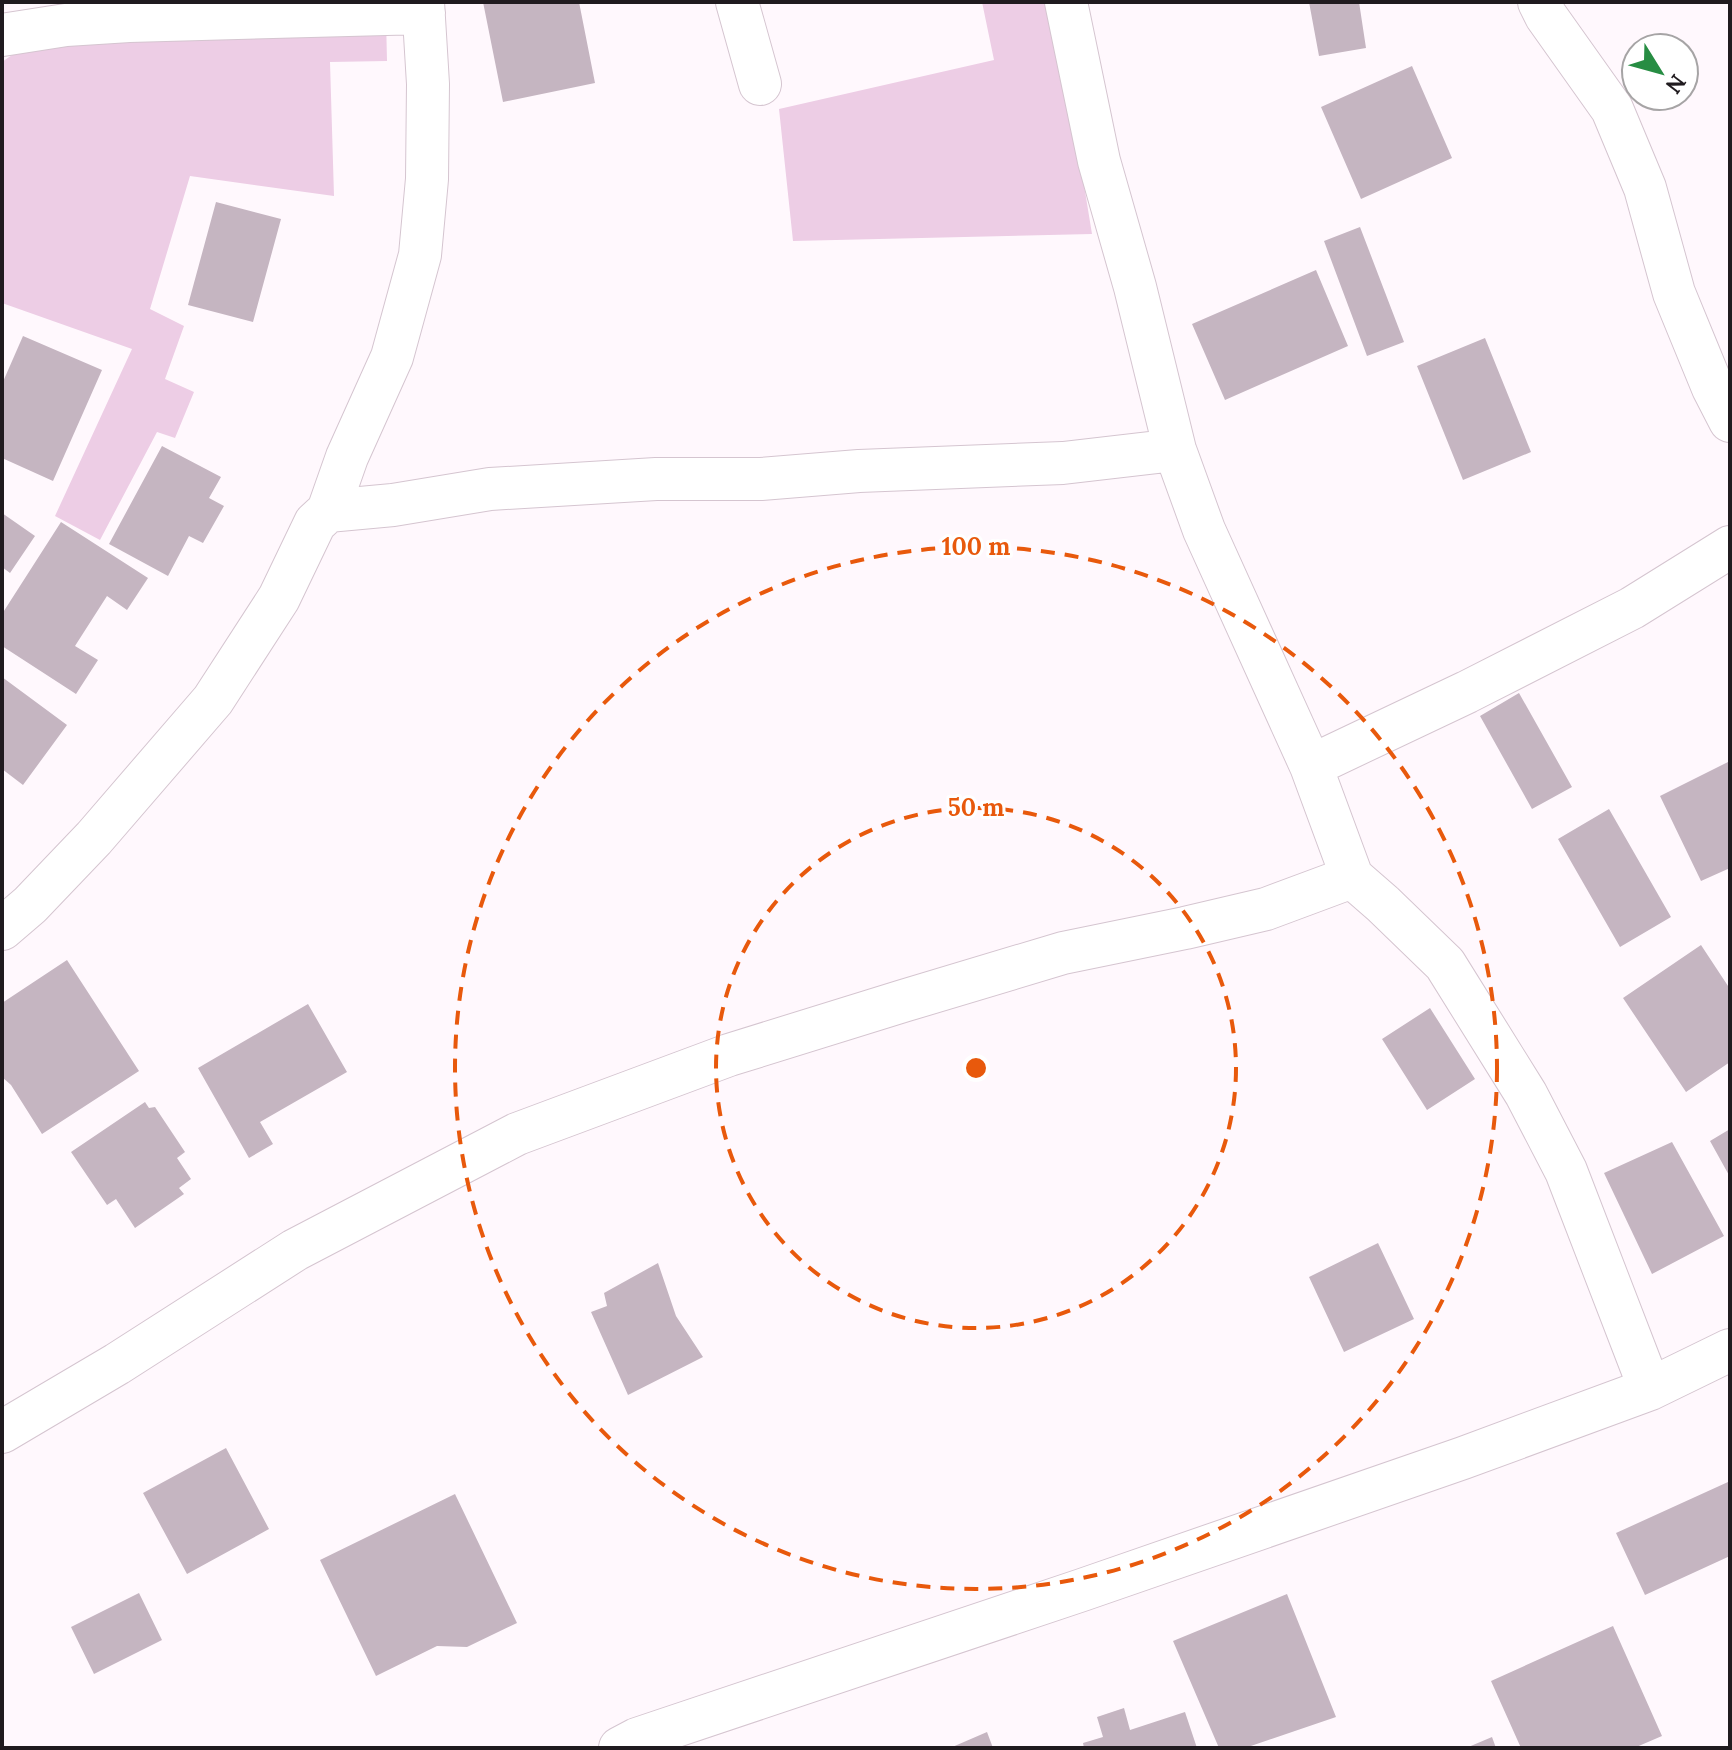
<svg xmlns="http://www.w3.org/2000/svg" width="1732" height="1750" font-family="Lora,serif">
<rect width="100%" height="100%" fill="#fff8fd"/>
<path fill="#edcde5" d="M982 2H1054L1092 234 793 241 779 109 994 60Z
M386 18 387 61 330 62 334 196 190 176 150 309 184 326 165 379 194 392 175 438 157 432 100 540 55 516 132 349 2 303V62L35 39Z"/>
<path fill="#c5b5c1" d="M483 2H579L595 83 503 102Z
M1309 2H1359L1366 48 1319 56Z
M1412 66 1452 158 1361 199 1321 107Z
M216 202 281 219 253 322 188 305Z
M1360 227 1404 342 1367 356 1324 241Z
M1316 270 1348 346 1225 400 1192 324Z
M23 336 102 370 53 481 2 458V384Z
M1485 338 1531 452 1463 480 1417 366Z
M162 446 221 477 209 498 224 506 203 543 189 536 168 576 109 544Z
M2 513 35 536 10 573 2 567Z
M61 522 148 578 127 610 107 596 75 646 98 660 76 694 2 646V614Z
M2 677 67 725 23 785 2 769Z
M1519 693 1572 787 1532 809 1480 716Z
M1730 761V868L1701 881 1660 796Z
M1609 809 1671 917 1620 947 1558 839Z
M1701 945 1730 989V1062L1686 1092 1623 998Z
M67 960 139 1071 42 1134 11 1085 2 1077V1003Z
M308 1004 347 1072 260 1122 273 1144 249 1158 198 1068Z
M1430 1008 1475 1079 1427 1110 1382 1039Z
M145 1102 149 1108 155 1107 185 1152 177 1158 191 1179 179 1188 184 1194 135 1228 116 1199 107 1205 71 1152Z
M1730 1129V1177L1710 1141Z
M1672 1142 1724 1236 1652 1274 1604 1173Z
M1378 1243 1414 1319 1344 1352 1309 1277Z
M658 1263 676 1316 703 1357 628 1395 591 1312 607 1306 604 1293Z
M226 1448 269 1529 187 1574 143 1493Z
M1728 1482 1730 1556 1645 1595 1616 1533Z
M455 1494 517 1623 467 1647 437 1646 376 1676 320 1560Z
M139 1593 162 1640 94 1674 71 1627Z
M1287 1594 1336 1717 1245 1748H1219L1173 1641Z
M1613 1626 1662 1736 1634 1748H1521L1491 1681Z
M1124 1708 1130 1730 1185 1712 1197 1748H1084L1083 1743 1103 1737 1097 1717Z
M987 1732 993 1748H950Z
M1492 1737 1496 1748H1466Z"/>
<g fill="none" stroke-linecap="round" stroke-linejoin="round">
<defs>
<path id="street" d="M737 2 760 84
M1066 2 1099 161 1135 287 1175 450 1204 530 1311 766 1352 877 1383 904 1445 964 1526 1094 1566 1171 1650 1389
M1539 2 1546 16 1612 109 1645 188 1674 293 1713 388 1730 421
M2 35 66 25 129 21 424 13
M328 511 393 505 490 489 656 479H761L859 471 1063 463 1175 450
M1311 766 1467 692 1632 608 1730 547
M2 929 30 905 94 838 213 700 279 598 315 523 328 511 347 457 392 357 420 255 427 179 428 84 423 2
M2 1432 117 1364 295 1250 517 1134 729 1055 903 1001 1063 953 1185 928 1266 909 1352 877
M620 1748 637 1739 1082 1590 1463 1458 1650 1389 1730 1350"/>
</defs>
<use href="#street" stroke="#d5c5d0" stroke-width="44"/>
<use href="#street" stroke="#fff" stroke-width="42"/>
</g>
<g fill="none" stroke="#e8590c" stroke-width="4" stroke-dasharray="14 10">
<circle cx="976" cy="1068" r="260"/>
<circle cx="976" cy="1068" r="521"/>
</g>
<circle cx="976" cy="1068" r="12" fill="#e8590c" stroke="#fff" stroke-width="4"/>
<g font-size="24" text-anchor="middle" font-weight="bold" fill="#e8590c" stroke="#fff" stroke-width="6" stroke-linejoin="round" paint-order="stroke">
<text x="976" y="555">100 m</text>
<text x="976" y="816">50 m</text>
</g>
<rect width="1732" height="1750" fill="none" stroke="#201b1f" stroke-width="8"/>
<g transform="translate(1660 72) rotate(127)"><circle r="38" fill="#ffffff" stroke="#a6a4a5" stroke-width="2"/>
<path d="M0-6L14 30L0 20L-14 30Z" fill="#278d43"/>
<text y="-12" font-size="22" font-weight="bold" text-anchor="middle" fill="#201b1f">N</text>
</g>
</svg>
